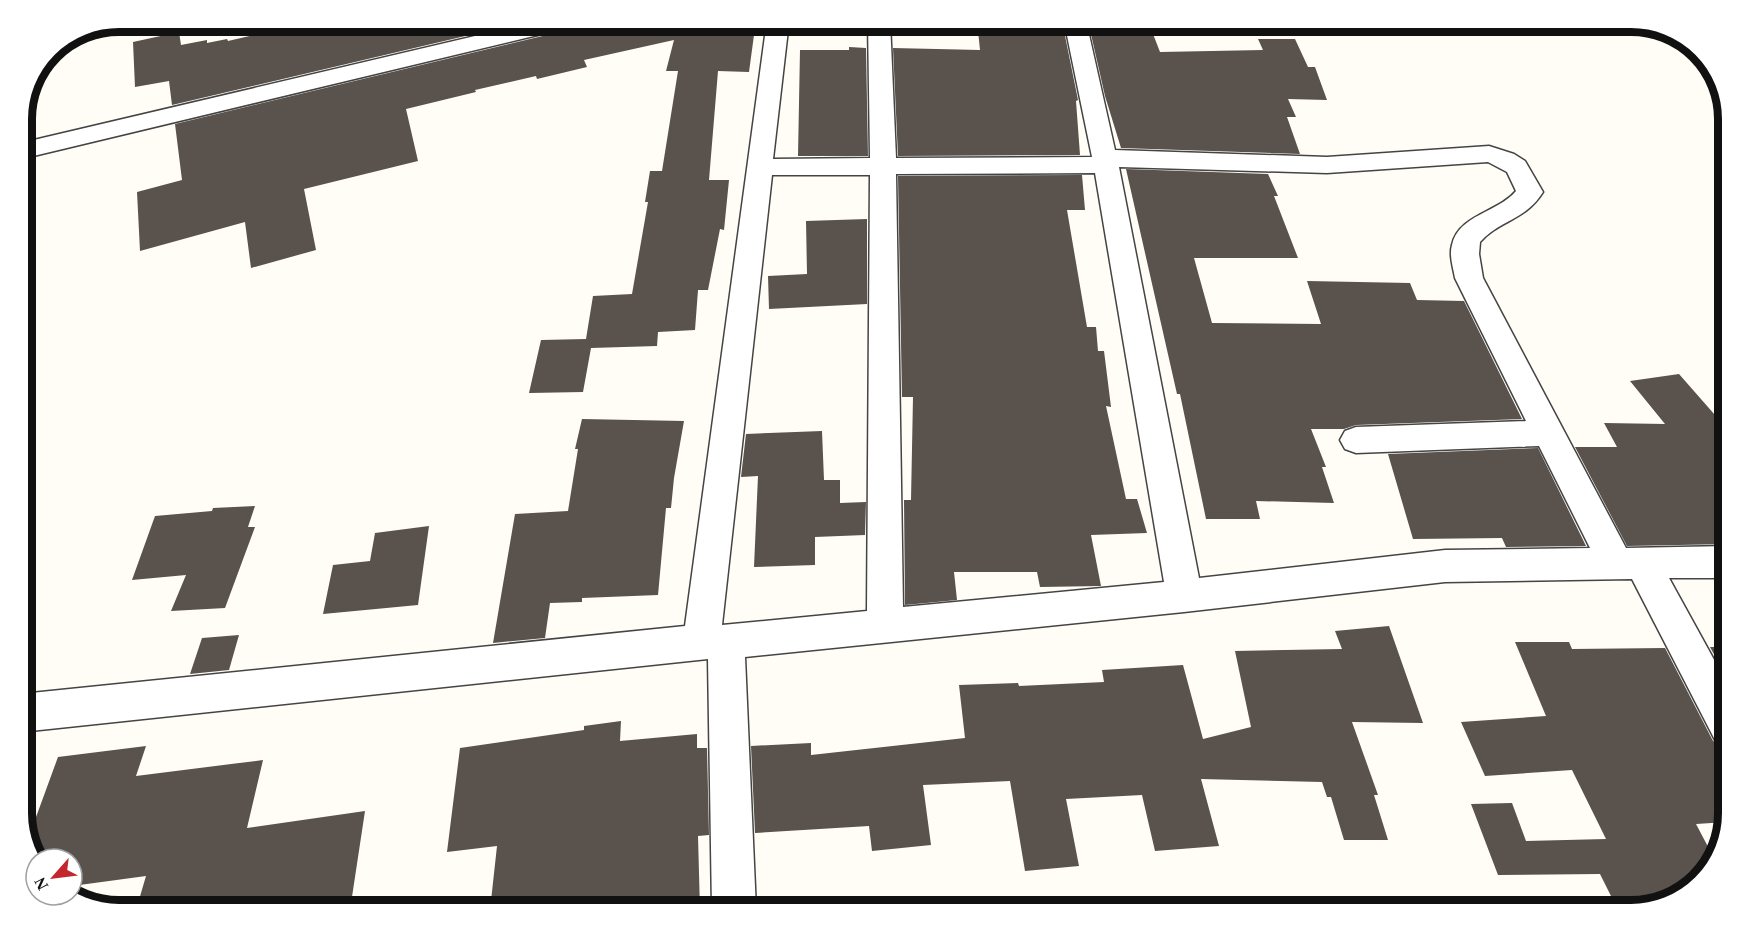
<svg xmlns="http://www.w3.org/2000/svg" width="1750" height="931" font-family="'Times New Roman',serif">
<rect width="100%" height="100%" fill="#fffdf5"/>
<path fill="#5a524d" d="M313 21H529L172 105 169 81 135 87 133 42 179 32 181 45 207 40V43L227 39 228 41Z
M580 21H694V35H754L749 72 718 71 709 180H729L724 230 720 229 708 290H698L695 330 658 332 657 346 591 348 583 392 529 393 541 340 586 339 593 296 632 294 648 202H645L650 171H662L678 71H666L674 40 584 60 587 67 537 79 536 76 475 90 476 92 406 109 418 161 304 189 316 250 251 268 245 222 140 251 137 192 182 180 175 124 576 28Z
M977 21H1062L1078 100 1076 101 1080 155 898 156 893 48 980 50Z
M1088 21H1148L1160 52 1263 50 1258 39H1295L1308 67H1315L1327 100 1288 99 1296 117H1287L1300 154 1121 148 1105 96Z
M849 47 866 48 868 156H798L800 50H849Z
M1126 169 1268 174 1278 196H1274L1298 258H1194L1212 323 1321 324 1307 281 1410 283 1417 300 1464 301 1522 419 1356 425 1344 429H1311L1326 467H1322L1334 503 1256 501 1260 519H1206L1180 394H1177Z
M1082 175 1085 210H1067L1087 327H1096L1098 351H1104L1111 407 1106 406 1126 499H1137L1147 533 1091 535 1101 586 1040 587 1037 572H954L957 600 905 605 904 500H911L913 397H902L898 176Z
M867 219V304L769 309 768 276 807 274 806 221Z
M1679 374 1729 431V544L1627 546 1575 447H1617L1604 423 1665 424 1630 381Z
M582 419 684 421 674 478 671 508H666L658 595 582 598V602L550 603 545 638 493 643 515 514 568 511 578 449H575Z
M822 431 824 480H840V503L866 502 865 535 815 537V565L754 567 758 476 741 477 746 434Z
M1538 448 1586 546 1506 547 1502 538 1413 539 1388 454Z
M255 506 248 527H255L225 608 171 611 186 575 132 580 155 516 212 511 213 508Z
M429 526 418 605 323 614 333 565 370 561 375 533Z
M1389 626 1423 723 1352 722 1378 795H1374L1388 840H1344L1331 797H1327L1322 782 1201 779 1219 846 1155 851 1142 795 1066 799 1079 866 1025 871 1010 781 923 785 931 845 872 851 869 826 755 833 751 746 811 743V755L965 738 959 685 1018 683 1019 686 1104 682 1102 670 1183 665 1203 739 1251 727 1235 651 1342 649 1335 631Z
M239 635 229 670 190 674 202 638Z
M1515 642H1569L1572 649 1665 648 1713 741 1729 747V813L1727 822 1696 824 1715 860 1681 897 1632 910H1618L1600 874 1498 875 1471 804 1512 803 1526 841 1606 839 1572 770 1485 776 1461 722 1546 716Z
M1710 647H1729V682Z
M621 721 620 741 697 734V748H707L709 835 698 836 700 910H490L497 846 447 852 460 748 584 730V726Z
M146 746 136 776 263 760 247 828 365 811 350 910H136L146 876 72 886V859H36V862L28 839 58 757Z"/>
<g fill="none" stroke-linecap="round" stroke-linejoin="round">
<defs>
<path id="minor" d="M539 21H578L575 26 567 28 21 159V143Z
M767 21H789L773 159 870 158 868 21H890L896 158 1092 157 1064 21H1086L1115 150 1327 157 1489 146 1514 154 1525 161 1543 192C1525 221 1499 220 1480 242L1479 254 1483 278 1626 548 1729 546V578H1669L1729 687V745L1715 740 1632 579 1445 582 1184 612 745 657 756 910H712L708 659 21 732V694L685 626ZM1488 162 1507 172 1516 191C1499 212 1458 215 1452 245 1449 255 1453 267 1455 278L1526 421 1356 427 1345 431 1340 440 1345 449 1356 453 1539 446 1590 548 1445 550 1199 578 1119 167 1327 173ZM1095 173 1164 582 903 607 896 174ZM772 175H870L867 611 722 625Z"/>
</defs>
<use href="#minor" stroke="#444" stroke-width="3"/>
<use href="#minor" fill="#fff" fill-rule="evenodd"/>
</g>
<path d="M0 0H1750V931H0ZM119 32H1631A87 87 0 0 1 1718 119V813A87 87 0 0 1 1631 900H119A87 87 0 0 1 32 813V119A87 87 0 0 1 119 32Z" fill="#fff" fill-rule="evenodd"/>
<path fill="none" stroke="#111" stroke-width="8" d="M119 32H1631A87 87 0 0 1 1718 119V813A87 87 0 0 1 1631 900H119A87 87 0 0 1 32 813V119A87 87 0 0 1 119 32Z"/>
<g transform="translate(54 877) rotate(242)"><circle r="28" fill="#ffffff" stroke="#a0a0a0" stroke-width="1.5"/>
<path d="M0-4.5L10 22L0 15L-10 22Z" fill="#c4262e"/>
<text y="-9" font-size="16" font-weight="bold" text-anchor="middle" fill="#111111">N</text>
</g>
</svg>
